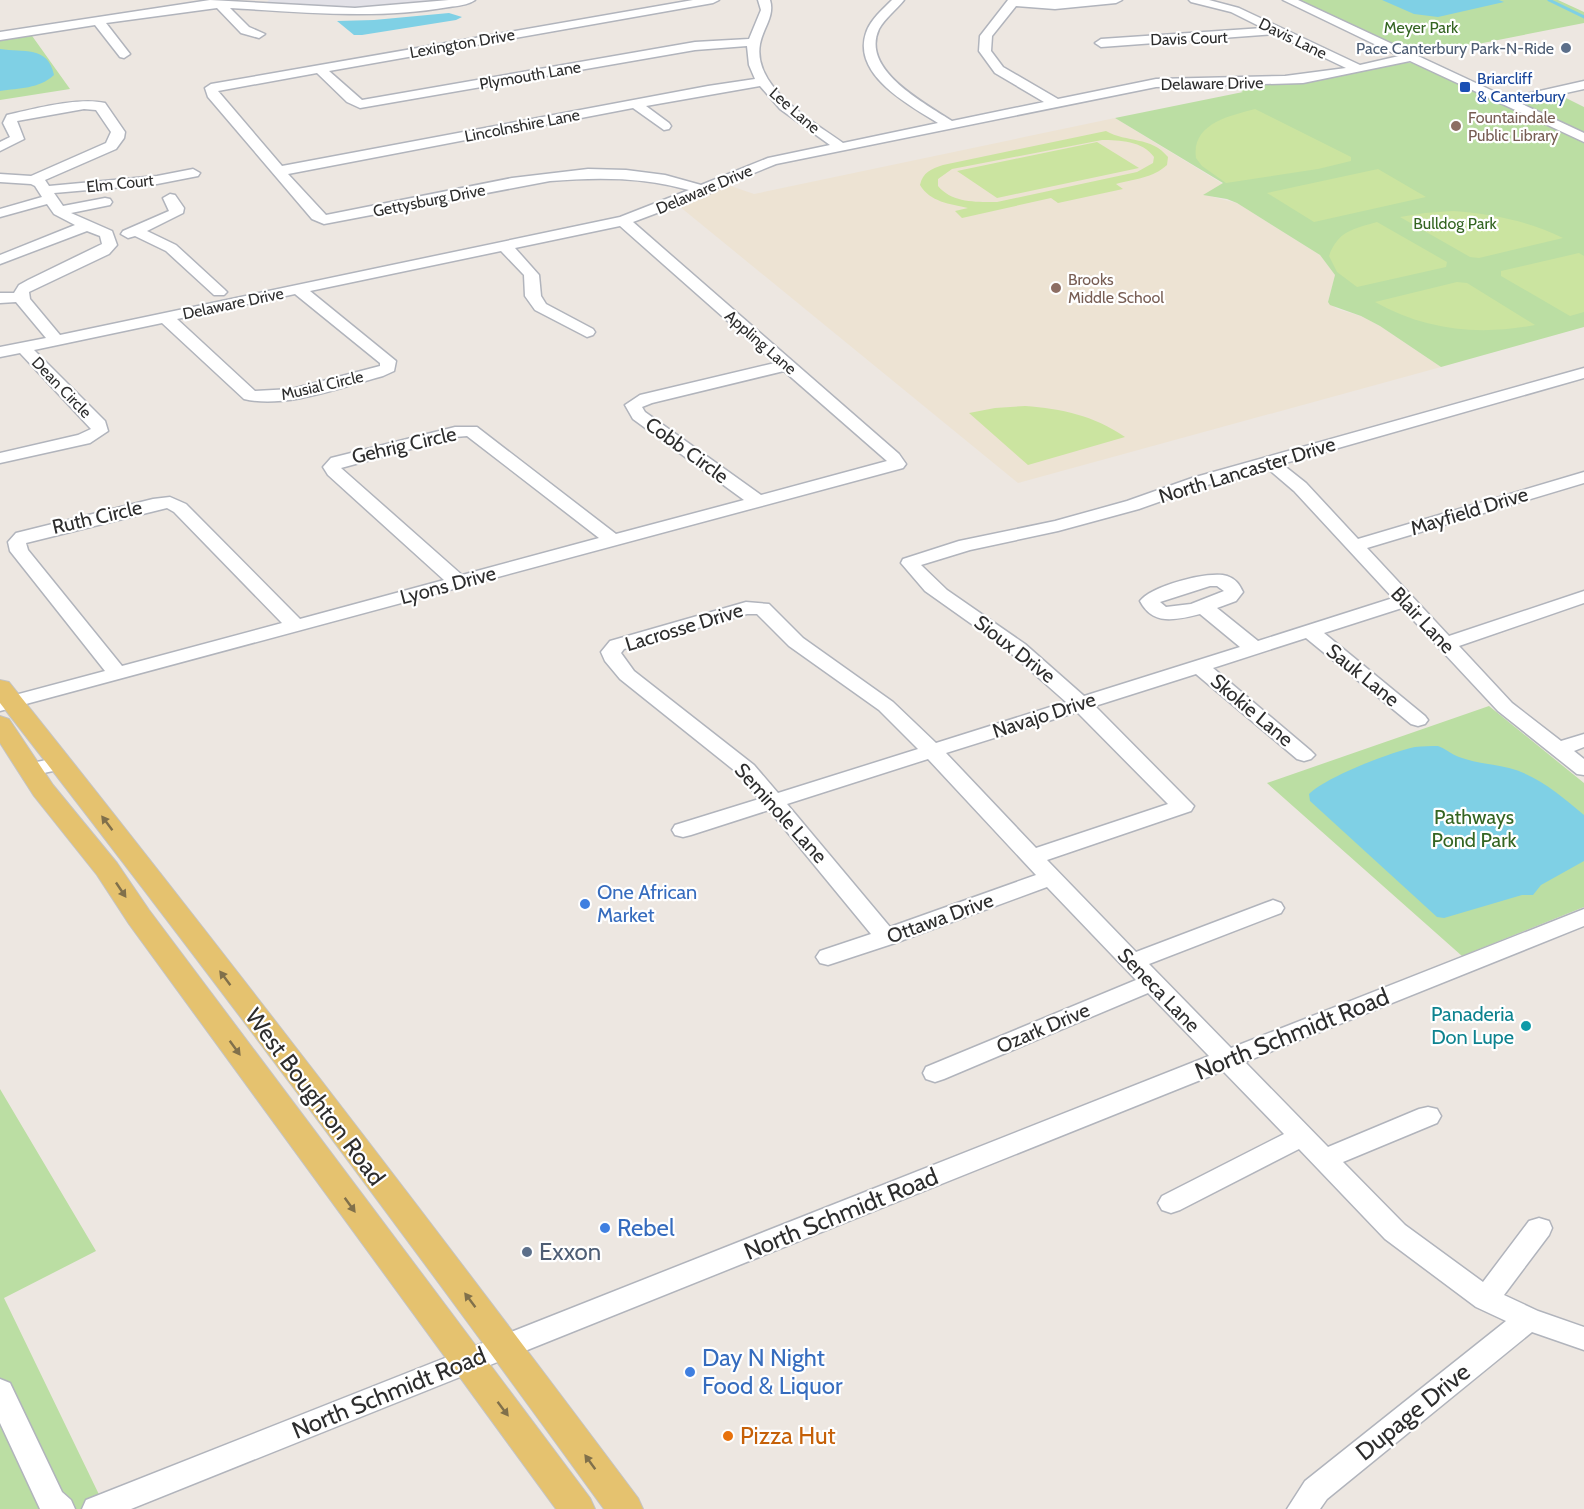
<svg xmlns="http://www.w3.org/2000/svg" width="1584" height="1509" font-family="Cabin,sans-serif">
<rect width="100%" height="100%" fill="#ede7e1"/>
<path fill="#e2e1e7" d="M269 0H450L382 7 345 8 267 2Z"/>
<path fill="#ede3d3" d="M1115 118 1223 184 1205 195 1237 203 1320 255 1335 275 1328 302 1337 309 1361 316 1380 326 1441 367 1018 483 679 206 725 184 754 194Z"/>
<path fill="#bbdea3" d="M1298 0H1558L1584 12V23L1417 56Z
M30 33 70 89 0 100V38Z
M1403 63H1416L1584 143V327L1441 367 1380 326 1361 316 1330 305 1328 302 1335 275 1320 255 1237 203 1227 199 1203 195 1223 183 1115 118 1243 92 1228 84H1280L1317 80Z
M1562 96 1584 107V135L1519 104Z
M1489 706 1584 783V907L1462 956 1267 783Z
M0 1089 96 1251 4 1298 106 1509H0Z"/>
<path fill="#cbe4a0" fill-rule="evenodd" d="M1255 109 1351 157V161L1318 169 1226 183 1202 166 1196 158C1191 124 1229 116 1255 109Z
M1106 131C1127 143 1151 136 1168 157L1167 165C1153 178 1134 179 1116 184L1123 189 1058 203 1051 198 962 218 955 211 968 208C950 204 930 202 920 185 923 172 931 169 943 165ZM1102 140C1119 140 1143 141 1154 157L1153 163 1137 172 997 202C976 202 952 203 938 186V179L952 169Z
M1097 142 1139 168 997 198 957 171Z
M1378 169 1426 197 1314 222 1267 193Z
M1453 211C1493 214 1528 221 1563 238L1479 258 1470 257 1400 217 1425 213Z
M1377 222 1447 262 1446 267 1357 287 1337 272 1329 256C1338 231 1353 229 1377 222Z
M1579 253 1584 256V312L1570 316 1501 276V271Z
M1457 282 1467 283 1535 325C1478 336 1425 330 1375 302Z
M1025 406C1062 409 1093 415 1125 437L1028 465 969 413 995 408Z"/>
<path fill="#7fd0e5" d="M1382 0H1499L1504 2 1438 17 1414 14Z
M449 13 462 17 456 20 362 35H354L337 21 374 20Z
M0 49C23 53 48 45 54 75 39 89 19 88 0 91Z
M1438 746C1446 749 1451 754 1459 757 1475 763 1492 764 1509 768 1537 775 1563 797 1584 815V861L1541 885 1533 895H1522L1444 918 1437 917 1310 801 1309 794C1326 777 1391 752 1415 747 1423 746 1431 746 1438 746Z"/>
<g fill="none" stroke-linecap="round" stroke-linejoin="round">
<path stroke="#7fd0e5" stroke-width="3" d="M1549 0 1584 17"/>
<defs>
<path id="minor" d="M210 0 355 8 449 0H475C468 5 457 6 449 7 376 20 303 12 230 8L249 27 265 34 259 38 241 33 217 8 106 23 130 54 124 58 120 57 95 25 0 40V32Z
M693 0H719L713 3 329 71 362 100 695 42 749 39 761 10 758 0H770C775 16 763 28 760 44 752 88 814 122 843 143L938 123C909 105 852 75 866 33 870 20 883 9 892 0H904C896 10 885 18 879 29 860 70 925 103 952 121L1044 102 995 73 979 51 980 36 1008 0H1122L1116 3 1055 9 1016 6 992 36 991 51 1003 67 1058 99 1156 79 1285 76 1346 68 1275 34 1101 47 1095 43 1101 39 1263 28 1231 12 1191 2 1189 0H1209L1239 8 1360 65 1399 56 1283 0H1298L1508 98 1584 81V89L1520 103 1584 133V142L1410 61 1303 83 1156 87 776 164 712 190 710 193 633 222 899 454 906 464 903 468 0 711V699L105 671 10 551 8 542 16 533 153 499 170 497 186 504 300 619 444 580 328 475 323 467 331 458 455 427H477L616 534 744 500 633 419 625 405 640 395 775 363 620 226 515 248 539 275 541 296 546 304 593 329 595 332 593 335 587 337 535 310 525 296 524 275 501 251 310 291 396 361 394 371 383 376C342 387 286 409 244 399L162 323 34 350 105 421 108 431 90 443 0 463V453L78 435 91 429 20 353 0 357V347L46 338 16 302 0 303V293H14L19 285 28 280 102 244 100 236 87 231 0 264V255L75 225 54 214 47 204 0 217V209L42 197 35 186 31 184 0 182V174L31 176 106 143 111 132 96 110 84 109 17 121 24 139 0 151V142L10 137 3 123 7 115C34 109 78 97 105 103L125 132 124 138 116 149 45 180 49 186 157 176 193 169 200 173 198 176 157 184 54 193 63 206 105 198 110 199 112 202 110 205 71 213 112 231 117 245 109 254 29 292 30 299 60 335 620 217 689 190C642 177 598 177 550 181L324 224 312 219 208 97 205 88 211 84ZM747 46 749 65 755 79 708 86 282 166 218 91 317 73 347 102 360 108 695 50ZM760 86 780 109 830 145 768 158 701 185 665 175 626 170 588 169 512 178 326 215 288 174 633 108 664 130 669 129 671 126 669 123 646 106ZM295 294 380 363V366L292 389 255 391 177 319ZM784 371 887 461 761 495 645 412 642 407 652 403ZM467 436 599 538 462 575 341 468 455 437ZM167 508 174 512 282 623 122 666 28 550 26 543Z
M170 194 175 195 184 208 183 213 147 231 176 245 224 289 227 292 224 295H214L166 251 135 236 128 238 121 234 123 231 169 211 163 198Z
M1584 368V378L1282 464 1306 483 1358 539 1584 472V483L1367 548 1449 636 1584 591V603L1459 646 1512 703 1561 741 1584 734V747L1574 751 1584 759V775L1577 774 1498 711 1402 608 1324 633 1425 716 1428 720 1425 724 1418 726 1411 724 1306 638 1213 668 1311 751 1315 755 1311 759 1304 761 1297 759 1196 674 1095 706 1194 806 1191 811 1047 860 1136 952 1265 903 1273 900 1281 903 1284 908 1281 913 1149 964 1231 1048 1584 909V926L1245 1062 1328 1147 1419 1109 1428 1107 1437 1109 1441 1116 1437 1123 1343 1162 1405 1225 1483 1282 1529 1221 1539 1218 1549 1221 1552 1228 1549 1235 1504 1295 1538 1311 1584 1327V1350L1532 1332 1327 1499 1320 1509H1287L1305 1481 1506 1321 1476 1307 1385 1239 1299 1149 1180 1210 1171 1213 1162 1210 1158 1203 1162 1196 1284 1134 1223 1071 131 1509H82L86 1500 1209 1056 1148 993 944 1079 935 1082 926 1079 923 1073 926 1067 1136 980 1047 887 895 943 828 965 820 963 816 957 820 951 871 934 769 810 691 835 683 837 675 835 672 830 675 825 759 799 740 775 620 679 605 661 601 652 610 641 746 602 769 604 803 638 893 702 936 743 1066 702 1004 647 925 591 901 563 903 559 959 541 1055 521 1127 501 1192 478ZM1267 468 1294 491 1393 598 1258 641 1217 608 1236 601 1243 592C1239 584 1236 579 1227 576 1210 570 1151 586 1140 601 1153 626 1176 620 1200 614L1240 647 1084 696 1025 644 947 590 921 565 970 550 1058 531 1139 509 1204 486ZM1210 586H1217L1224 591 1191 604 1166 607 1160 602ZM747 614H757L789 646 879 710 918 749 778 793 754 765 634 671 621 653 624 649ZM1077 712 1168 804 1036 848 946 753ZM928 759 1036 875 890 927 787 804Z
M60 757 67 758 71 763 67 768 30 776 23 775 19 770 23 765Z
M0 1379 10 1383 62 1492 71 1500 75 1509H40L0 1423Z"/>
<path id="major" d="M0 680 9 682C223 950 432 1223 638 1498L643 1509H604C407 1237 206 968 0 703Z
M0 716 9 719 53 785 117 863 149 910 590 1498 595 1509H556L129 924 97 875 34 796 0 743Z"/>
</defs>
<use href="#minor" stroke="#b1b4bc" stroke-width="3"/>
<use href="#major" stroke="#c4c4c4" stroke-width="2"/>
<use href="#minor" fill="#fff" fill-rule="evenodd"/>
<use href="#major" fill="#e5c26f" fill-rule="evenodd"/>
</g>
<defs><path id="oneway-solid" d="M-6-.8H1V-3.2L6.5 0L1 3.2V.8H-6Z" transform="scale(1.5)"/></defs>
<g fill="#80704b">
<use href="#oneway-solid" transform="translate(107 823) rotate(-127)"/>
<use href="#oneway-solid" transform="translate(121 890) rotate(56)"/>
<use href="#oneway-solid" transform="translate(225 978) rotate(-127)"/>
<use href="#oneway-solid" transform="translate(235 1048) rotate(54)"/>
<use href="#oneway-solid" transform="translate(350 1205) rotate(54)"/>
<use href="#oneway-solid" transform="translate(470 1300) rotate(-127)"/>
<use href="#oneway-solid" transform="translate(503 1409) rotate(53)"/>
<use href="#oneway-solid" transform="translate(590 1462) rotate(-126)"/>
</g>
<g fill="#5c6f8a" stroke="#fff" stroke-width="2">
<circle cx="1566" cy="48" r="6"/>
<circle cx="527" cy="1252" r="6"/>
</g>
<rect fill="#1a4fb4" stroke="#fff" stroke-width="2" x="1459" y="81" width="12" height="12" rx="3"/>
<g fill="#8d6e63" stroke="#fff" stroke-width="2">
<circle cx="1456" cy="126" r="6"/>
<circle cx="1056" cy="288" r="6"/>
</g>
<g fill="#3f7fe0" stroke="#fff" stroke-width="2">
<circle cx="585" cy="904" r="6"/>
<circle cx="605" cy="1228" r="6"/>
<circle cx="690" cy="1372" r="6"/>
</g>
<circle fill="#0f9aa8" stroke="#fff" stroke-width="2" cx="1526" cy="1026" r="6"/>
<circle fill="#e8710a" stroke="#fff" stroke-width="2" cx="728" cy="1436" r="6"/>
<g text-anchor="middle" stroke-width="4.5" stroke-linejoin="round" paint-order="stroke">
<g font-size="16" fill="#346522" stroke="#fff">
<text x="1421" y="33">Meyer Park</text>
<text x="1455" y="229">Bulldog Park</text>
</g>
<g font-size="16" fill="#2d2d2d" stroke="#fff">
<text transform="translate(1189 38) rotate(-2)" y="6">Davis Court</text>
<text transform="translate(1293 38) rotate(26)" y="6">Davis Lane</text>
<text transform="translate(462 43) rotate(-10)" y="6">Lexington Drive</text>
<text transform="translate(530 75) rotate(-10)" y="6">Plymouth Lane</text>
<text transform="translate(1212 83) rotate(-1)" y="6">Delaware Drive</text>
<text transform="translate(795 110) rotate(41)" y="6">Lee Lane</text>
<text transform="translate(522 125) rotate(-11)" y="6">Lincolnshire Lane</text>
<text transform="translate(120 183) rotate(-6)" y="6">Elm Court</text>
<text transform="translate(704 189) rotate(-23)" y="6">Delaware Drive</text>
<text transform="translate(429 200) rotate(-11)" y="6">Gettysburg Drive</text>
<text transform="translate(233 303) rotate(-12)" y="6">Delaware Drive</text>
<text transform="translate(761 342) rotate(41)" y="6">Appling Lane</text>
<text transform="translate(322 385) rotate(-13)" y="6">Musial Circle</text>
<text transform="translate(62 387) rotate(46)" y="6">Dean Circle</text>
</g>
<g font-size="16" fill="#4e5e75" stroke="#fff" text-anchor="end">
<text x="1554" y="54">Pace Canterbury Park-N-Ride</text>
</g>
<g font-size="16" fill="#164399" stroke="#fff" text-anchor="start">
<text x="1477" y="84">Briarcliff<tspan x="1477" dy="18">&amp; Canterbury</tspan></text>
</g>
<g font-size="16" fill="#785e54" stroke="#fff" text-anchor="start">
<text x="1468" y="123">Fountaindale<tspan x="1468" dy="18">Public Library</tspan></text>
<text x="1068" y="285">Brooks<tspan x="1068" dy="18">Middle School</tspan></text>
</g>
<g font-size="20" fill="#2d2d2d" stroke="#fff">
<text transform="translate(404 445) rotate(-13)" y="7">Gehrig Circle</text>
<text transform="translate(687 450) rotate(36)" y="7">Cobb Circle</text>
<text transform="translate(1247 470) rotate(-17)" y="7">North Lancaster Drive</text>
<text transform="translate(1469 511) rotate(-17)" y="7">Mayfield Drive</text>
<text transform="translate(97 517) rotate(-13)" y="7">Ruth Circle</text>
<text transform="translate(448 585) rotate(-15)" y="7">Lyons Drive</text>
<text transform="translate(1423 620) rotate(47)" y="7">Blair Lane</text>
<text transform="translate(684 627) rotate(-17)" y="7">Lacrosse Drive</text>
<text transform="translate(1015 649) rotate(38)" y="7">Sioux Drive</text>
<text transform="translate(1363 675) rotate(39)" y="7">Sauk Lane</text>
<text transform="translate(1252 710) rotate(40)" y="7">Skokie Lane</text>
<text transform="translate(1044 715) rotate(-18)" y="7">Navajo Drive</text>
<text transform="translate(781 813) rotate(48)" y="7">Seminole Lane</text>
<text transform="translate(940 918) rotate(-20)" y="7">Ottawa Drive</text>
<text transform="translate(1159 990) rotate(46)" y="7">Seneca Lane</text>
<text transform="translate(1043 1028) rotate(-23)" y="7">Ozark Drive</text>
</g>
<g font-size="20" fill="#346522" stroke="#fff">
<text x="1474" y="824">Pathways<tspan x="1474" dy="23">Pond Park</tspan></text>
</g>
<g font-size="20" fill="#366cbe" stroke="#fff" text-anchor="start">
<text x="597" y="899">One African<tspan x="597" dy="23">Market</tspan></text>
</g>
<g font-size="20" fill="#0d838f" stroke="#fff" text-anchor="end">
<text x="1514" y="1021">Panaderia<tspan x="1514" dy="23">Don Lupe</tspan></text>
</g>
<g font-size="24" fill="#2d2d2d" stroke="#fff">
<text transform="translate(1292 1034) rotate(-22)" y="8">North Schmidt Road</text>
<text transform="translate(315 1097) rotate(53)" y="8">West Boughton Road</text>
<text transform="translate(841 1214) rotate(-22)" y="8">North Schmidt Road</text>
<text transform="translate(389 1393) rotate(-22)" y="8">North Schmidt Road</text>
<text transform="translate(1413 1412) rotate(-39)" y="8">Dupage Drive</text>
</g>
<g font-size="24" fill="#366cbe" stroke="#fff" text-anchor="start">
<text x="617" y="1236">Rebel</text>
<text x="702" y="1366">Day N Night<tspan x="702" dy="28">Food &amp; Liquor</tspan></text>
</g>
<g font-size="24" fill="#4e5e75" stroke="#fff" text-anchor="start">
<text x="539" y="1260">Exxon</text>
</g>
<g font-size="24" fill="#c56008" stroke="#fff" text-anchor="start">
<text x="740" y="1444">Pizza Hut</text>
</g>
</g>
</svg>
